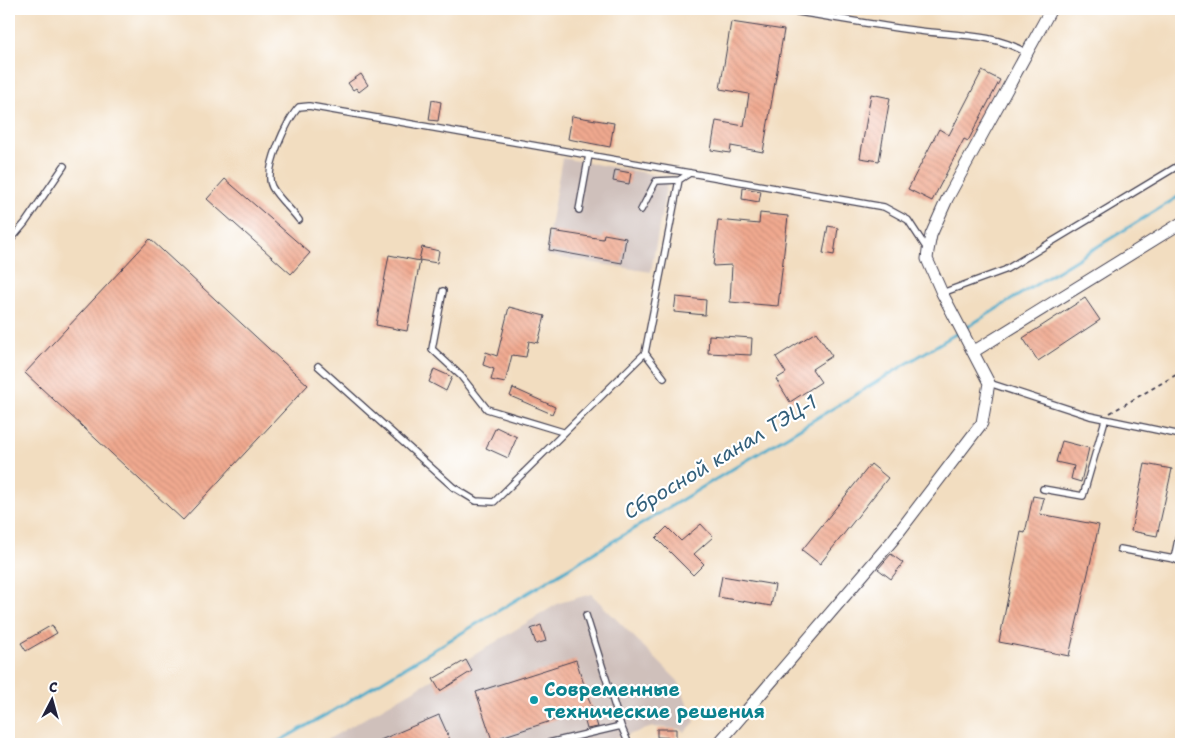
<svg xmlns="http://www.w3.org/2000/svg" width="1190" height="753" font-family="'Shantell Sans',sans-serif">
<defs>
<pattern id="building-back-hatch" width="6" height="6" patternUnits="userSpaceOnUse" patternTransform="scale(1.25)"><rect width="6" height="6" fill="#f0a98f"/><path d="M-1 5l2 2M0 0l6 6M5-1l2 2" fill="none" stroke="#ce917c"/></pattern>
</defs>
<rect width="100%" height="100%" fill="#fff"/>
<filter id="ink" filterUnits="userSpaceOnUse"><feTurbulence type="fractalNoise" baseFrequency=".02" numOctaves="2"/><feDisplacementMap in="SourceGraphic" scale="10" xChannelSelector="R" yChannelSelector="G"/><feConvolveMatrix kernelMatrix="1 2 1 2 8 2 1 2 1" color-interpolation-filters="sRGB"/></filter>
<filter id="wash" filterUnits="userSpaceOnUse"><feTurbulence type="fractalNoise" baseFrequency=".0096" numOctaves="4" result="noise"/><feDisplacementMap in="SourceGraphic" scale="20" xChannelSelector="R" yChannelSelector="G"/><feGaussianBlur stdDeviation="1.12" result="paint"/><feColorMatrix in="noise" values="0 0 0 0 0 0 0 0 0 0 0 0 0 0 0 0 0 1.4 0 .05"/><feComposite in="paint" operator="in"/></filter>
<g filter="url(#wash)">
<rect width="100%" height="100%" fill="#f2ddc0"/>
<path fill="#cfc0bb" d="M562 158 668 177 651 272 545 255Z
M591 594 678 681 695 722 685 732 679 729 653 727 599 744H320L466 660 559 603Z"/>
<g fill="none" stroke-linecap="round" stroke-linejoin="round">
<path stroke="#4babca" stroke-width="3" d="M964 329 1181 195
M274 744 331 712 959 332"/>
</g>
<g id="blocks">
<path fill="url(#building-back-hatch)" d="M731 22 784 30 763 152 731 146 730 153 711 150 716 121 744 126 749 94 720 89Z
M982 71 1000 80 968 141 964 139 932 201 908 189 939 129 949 135Z
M361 74 368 85 359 92 356 88 353 90 348 83Z
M871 94 890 98 879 161 860 158Z
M432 100 441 102 438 121 429 120Z
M572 116 614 123 610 147 568 139Z
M615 170 631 173 629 184 613 181Z
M225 179 310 253 291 274 207 199Z
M743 188 761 191 759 202 742 199Z
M760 213 788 216 778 306 730 302 732 265 713 266 718 220 759 224Z
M828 226 838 228 834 255 823 253Z
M552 231 603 239 604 234 626 238 622 263 549 250Z
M150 239 308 385 183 520 25 373Z
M422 247 439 251 437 263 419 260Z
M389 255 420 261 407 331 376 325Z
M676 297 706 300 705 315 674 312Z
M1085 298 1100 320 1038 361 1023 338Z
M509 307 545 316 538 343 529 341 526 357 512 355 505 383 491 380 494 369 483 365 486 352 497 356Z
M816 332 832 356 812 369 821 382 790 402 776 379 786 373 776 357Z
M709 335 752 338 751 355 708 353Z
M434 369 452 377 446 391 429 382Z
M513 388 555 407 552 414 510 396Z
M496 427 517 437 508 458 486 448Z
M1062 441 1089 448 1081 482 1071 479 1074 466 1056 462Z
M871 464 888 478 820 564 802 550Z
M1145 464 1172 469 1157 536 1131 531Z
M1033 496 1044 498 1040 514 1099 525 1069 656 999 642 1021 532 1025 533Z
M701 524 713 537 694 554 704 564 693 575 656 538 667 527 681 541Z
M891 554 903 563 891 579 878 569Z
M722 576 775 585 771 606 718 597Z
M52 625 57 633 26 651 21 643Z
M541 625 546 641 536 644 531 629Z
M466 660 472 671 440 691 433 679Z
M576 660 598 727 587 729 582 711 492 740 476 692Z
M439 715 452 744H371Z
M657 729H676V738L657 737Z"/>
</g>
</g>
<g filter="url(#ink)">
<use href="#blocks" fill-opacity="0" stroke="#413e4f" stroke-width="1"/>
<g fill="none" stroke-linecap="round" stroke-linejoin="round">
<defs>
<path id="service" d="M780 9C824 16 868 24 912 30 951 36 992 32 1027 53
M579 210 589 155
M641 210 656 181 679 180
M299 220C291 209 278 198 272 187 263 171 287 119 299 107L309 106 884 207 908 220 927 249
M9 242 25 223 64 166
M443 291 432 349 461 376 487 409 563 432
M942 293 1005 270 1181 164
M645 353 664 378
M318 366 453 487 476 501 494 502 645 353 679 180 690 173
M989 383 1090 416 1181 435
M1043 489 1083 496 1105 420
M1181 525 1174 559 1181 562
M1120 549 1174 559
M586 615 621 726 628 742 631 744
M544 744 621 726
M1179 744 1181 731"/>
<path id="minor" d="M973 352 1181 223
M718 744 892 541 982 423 989 383 942 293 927 259 928 251 931 235 947 199 1051 9"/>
</defs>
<use href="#service" stroke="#413e4f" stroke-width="8"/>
<use href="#minor" stroke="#413e4f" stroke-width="13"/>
<path stroke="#413e4f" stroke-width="2" stroke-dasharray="4 4" stroke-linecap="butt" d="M1110 413 1181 372"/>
<use href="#service" stroke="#fff" stroke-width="5.5"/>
<use href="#minor" stroke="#fff" stroke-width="11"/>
</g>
</g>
<circle fill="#0f9aa8" stroke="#fff" stroke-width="2" cx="534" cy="700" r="5"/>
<g text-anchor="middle" stroke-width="4.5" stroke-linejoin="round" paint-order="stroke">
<g font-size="19" font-weight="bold" fill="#0d838f" stroke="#fff" text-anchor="start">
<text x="544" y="696">Современные<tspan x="544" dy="22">технические решения</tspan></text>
</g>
<g font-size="20" font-style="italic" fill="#34607b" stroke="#fff">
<text transform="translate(720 457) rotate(-31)" y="7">Сбросной канал ТЭЦ-1</text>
</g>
</g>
<rect width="1190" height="753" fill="none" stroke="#fff" stroke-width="30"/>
<g transform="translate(52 700) rotate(6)" stroke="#ffffff" stroke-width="4" paint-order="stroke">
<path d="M0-4L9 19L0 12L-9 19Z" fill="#22223b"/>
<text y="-8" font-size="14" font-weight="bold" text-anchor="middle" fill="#22223b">С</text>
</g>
</svg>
